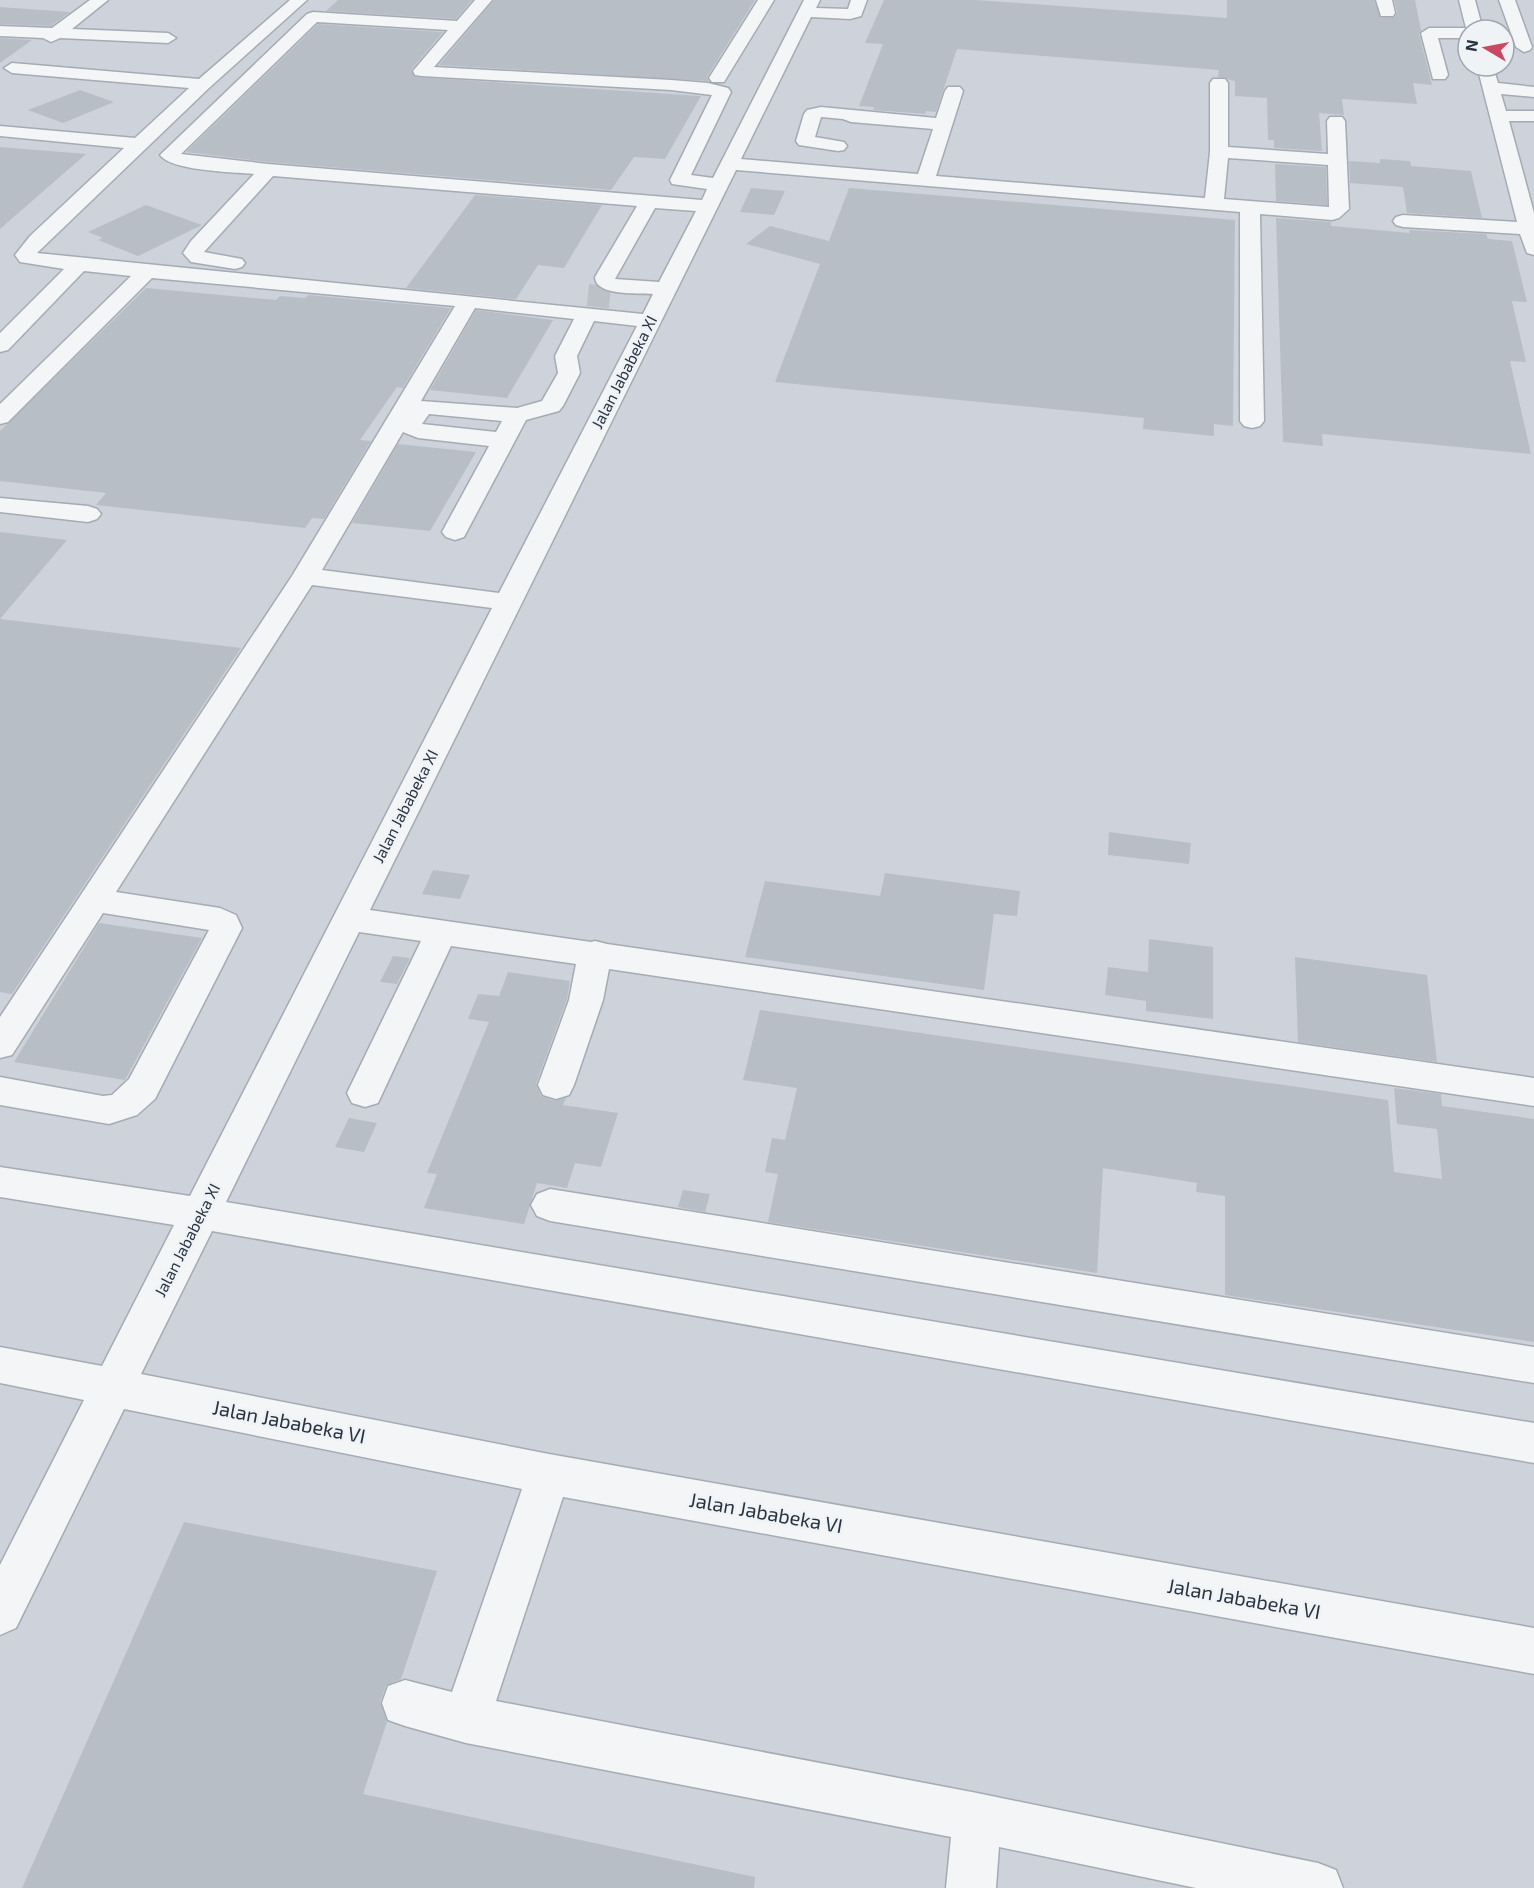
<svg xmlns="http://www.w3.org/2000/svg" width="1534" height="1888" font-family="'Exo 2',sans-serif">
<rect width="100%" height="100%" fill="#e0e4e9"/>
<path fill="#ced3db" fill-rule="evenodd" d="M0 0H1534V1888H0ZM1468 30H1504V66H1468Z"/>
<path fill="#b8bec6" d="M338 0H472L456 19 326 11Z
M494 0H755L707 77 708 81 439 65Z
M884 0H976L1227 18V0H1374L1381 18 1395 17 1397 12 1394 0H1415L1421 30 1419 34 1432 85 1413 83 1417 104 1342 99 1344 115 1319 113 1322 151 1274 148V140H1268L1267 98 1235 96V81L1218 77 1219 70 957 49 936 112 926 111 925 114 873 110 874 107 859 106 883 44 865 43Z
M0 7 70 12 51 26 0 24Z
M318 24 443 32 411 70 415 77 701 96 665 159 634 157 611 190 268 162 186 152Z
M0 38 32 40 0 63Z
M80 90 114 102 63 123 28 110Z
M0 147 86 154 0 229Z
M1380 159 1410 161 1411 166 1471 171 1482 218 1407 213 1403 187 1350 183 1349 161 1380 163Z
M1275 164 1326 167 1327 205 1276 201Z
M751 188 785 191 774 215 740 212Z
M849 188 1235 220 1233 426 1214 424V436L1143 429 1144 418 775 382 820 264 746 244 770 226 829 241Z
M475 195 602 205 564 268 538 265 516 299 406 288Z
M146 205 202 225 138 256 98 240 103 238 88 232Z
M1276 218 1331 222V226L1410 233 1409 230 1486 234 1488 239 1512 241 1527 302 1512 301 1526 362 1510 361 1531 454 1322 434 1323 446 1283 442Z
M146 288 276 300 280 296 305 298 308 295 451 308 403 388 397 387 360 440 371 441 324 519 312 518 305 528 96 505 106 493 0 481V431Z
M476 310 553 320 507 398 430 390Z
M398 444 476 452 430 531 352 523Z
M0 532 67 540 0 619 241 648 12 994 0 992Z
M1109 832 1191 843 1189 864 1108 855Z
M433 870 470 875 460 899 422 894Z
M885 873 1020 891 1017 916 994 914 984 990 745 957 765 881 880 896Z
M99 923 202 938 125 1080 14 1062Z
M1149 939 1213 947V1019L1146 1011V1001L1105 995 1108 967 1148 972Z
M393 956 410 958 397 984 380 982Z
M1295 957 1427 975 1437 1062 1298 1042Z
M508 972 570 981 567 999 536 1084 541 1096 555 1101 566 1098 563 1105 618 1113 601 1167 575 1163 567 1188 537 1183 524 1224 424 1208 437 1174 427 1173 489 1022 468 1019 478 994 499 996Z
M760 1010 1388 1100 1394 1172 1442 1179 1437 1129 1397 1124 1394 1088 1441 1094 1442 1106 1534 1119V1342L1225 1295V1196L1196 1192 1197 1183 1103 1168 1097 1273 768 1222 778 1174 765 1172 772 1138 785 1140 797 1088 743 1080Z
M349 1118 377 1123 364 1152 335 1147Z
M683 1190 710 1194 705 1212 678 1207Z
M184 1522 437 1571 401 1679 386 1685 380 1702 387 1722 363 1794 755 1877 754 1888H22Z"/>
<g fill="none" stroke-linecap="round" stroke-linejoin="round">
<path stroke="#bbc1c7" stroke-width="22" stroke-dasharray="22 11" stroke-linecap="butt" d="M588 295 617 298"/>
<defs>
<path id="minor" d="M90 0H108L72 29 168 33 176 38 168 43 60 38 51 42 43 38 0 36V26L52 28Z
M290 0H307L209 88 37 253 643 314 653 294C638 293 595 296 595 277L637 206 273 176 204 252 242 259 245 263 242 267 235 269 191 262 183 253 191 241 254 174C234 172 171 171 160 155L307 14 313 12 457 21 475 0H492L434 67 671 80 708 83 728 88 731 92 691 175 713 178 804 0H820L816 8 848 9 851 0H867L861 16 850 19 811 17 741 159 918 174 933 129 851 122 843 119 821 117 815 137 844 142 847 146 844 150 838 151 799 145 796 141 804 114 807 110 821 107 936 118 945 91 948 87H960L963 91 936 176 1205 198 1210 152V83L1213 79H1225L1228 83V147L1328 154 1327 121 1330 117H1342L1345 121 1349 209 1339 218 1332 220 1260 214 1264 421 1260 426 1252 428 1244 426 1240 421V212L736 170 370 910 591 942 595 941 607 944 1534 1078V1106L609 969 603 1000 574 1085 569 1095 556 1099 543 1095 538 1085 569 1000 576 964 451 946 378 1103 365 1107 352 1103 347 1093 421 941 359 932 226 1202 1534 1423V1463L212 1231 141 1374 549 1454 1534 1628V1674L563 1497 496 1701 977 1793 1318 1863 1336 1870 1343 1888H1196L999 1847 996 1888H946L951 1837 466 1743 405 1726 388 1720 382 1703 388 1686 405 1680 452 1692 522 1489 124 1409 16 1628 0 1635V1565L84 1400 0 1383V1347L102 1366 174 1225 0 1197V1167L190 1196 492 608 312 585 116 892 220 908 236 915 242 928 155 1099 137 1115 109 1124 0 1105V1077L103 1096 112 1095 129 1079 209 930 103 913 12 1055 0 1058V1017L292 576 455 306 152 278 8 422 0 424V404L131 276 84 271 8 350 0 352V333L64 269 20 262 15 255 30 236 124 148 0 136V126L135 138 189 88 12 73 4 68 12 63 199 79ZM317 22 448 30 413 71 415 75 421 76 671 90 712 95 670 180 672 184 707 189 702 200 268 164 181 154ZM1228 158 1328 165 1329 207 1224 199ZM655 208 696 211 659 282 615 279ZM475 308 574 319 555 356 558 373 542 401 517 408 421 401ZM594 321 637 326 499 593 322 570 403 432 418 438 489 446 442 532 446 537 455 540 464 537 526 420 559 411 563 406 580 373 577 356ZM429 414 502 421 496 432 422 424Z
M758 0H774L724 82H712L709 78Z
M1376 0H1392L1395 13 1393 16H1381Z
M1459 0H1475L1483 30H1468V38H1438L1448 75 1445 79H1433L1421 33 1429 28H1466Z
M1499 0H1515L1532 47 1530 50 1524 52 1516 47Z
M1477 66H1493L1498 83 1534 87V97L1501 94 1506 111H1534V121H1509L1534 213V255L1527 253 1520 234 1403 227 1396 225 1393 221 1396 217 1403 215 1517 222Z
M0 498 88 506 97 509 101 514 97 519 88 522 0 512Z
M550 1189 1534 1347V1383L550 1221 537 1216 531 1205 537 1194Z"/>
</defs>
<use href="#minor" stroke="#a5abb3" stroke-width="3"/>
<use href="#minor" fill="#f3f5f7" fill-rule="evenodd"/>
</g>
<g text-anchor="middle" stroke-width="5" stroke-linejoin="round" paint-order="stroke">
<g font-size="16" fill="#293340" stroke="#f0f3f6">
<text transform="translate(624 372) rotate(-63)" y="6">Jalan Jababeka XI</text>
<text transform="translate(405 806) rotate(-63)" y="6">Jalan Jababeka XI</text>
<text transform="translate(187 1240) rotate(-63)" y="6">Jalan Jababeka XI</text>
</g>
<g font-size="20" fill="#293340" stroke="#f0f3f6">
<text transform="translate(289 1422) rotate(11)" y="7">Jalan Jababeka VI</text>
<text transform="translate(766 1513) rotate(10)" y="7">Jalan Jababeka VI</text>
<text transform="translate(1244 1599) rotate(10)" y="7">Jalan Jababeka VI</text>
</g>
</g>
<g transform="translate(1486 48) rotate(280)"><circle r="28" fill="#f0f3f6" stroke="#a0a6ad" stroke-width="1.5"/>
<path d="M0-4.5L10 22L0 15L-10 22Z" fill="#cc4862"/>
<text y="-9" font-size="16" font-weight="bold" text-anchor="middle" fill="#293340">N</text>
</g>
</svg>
